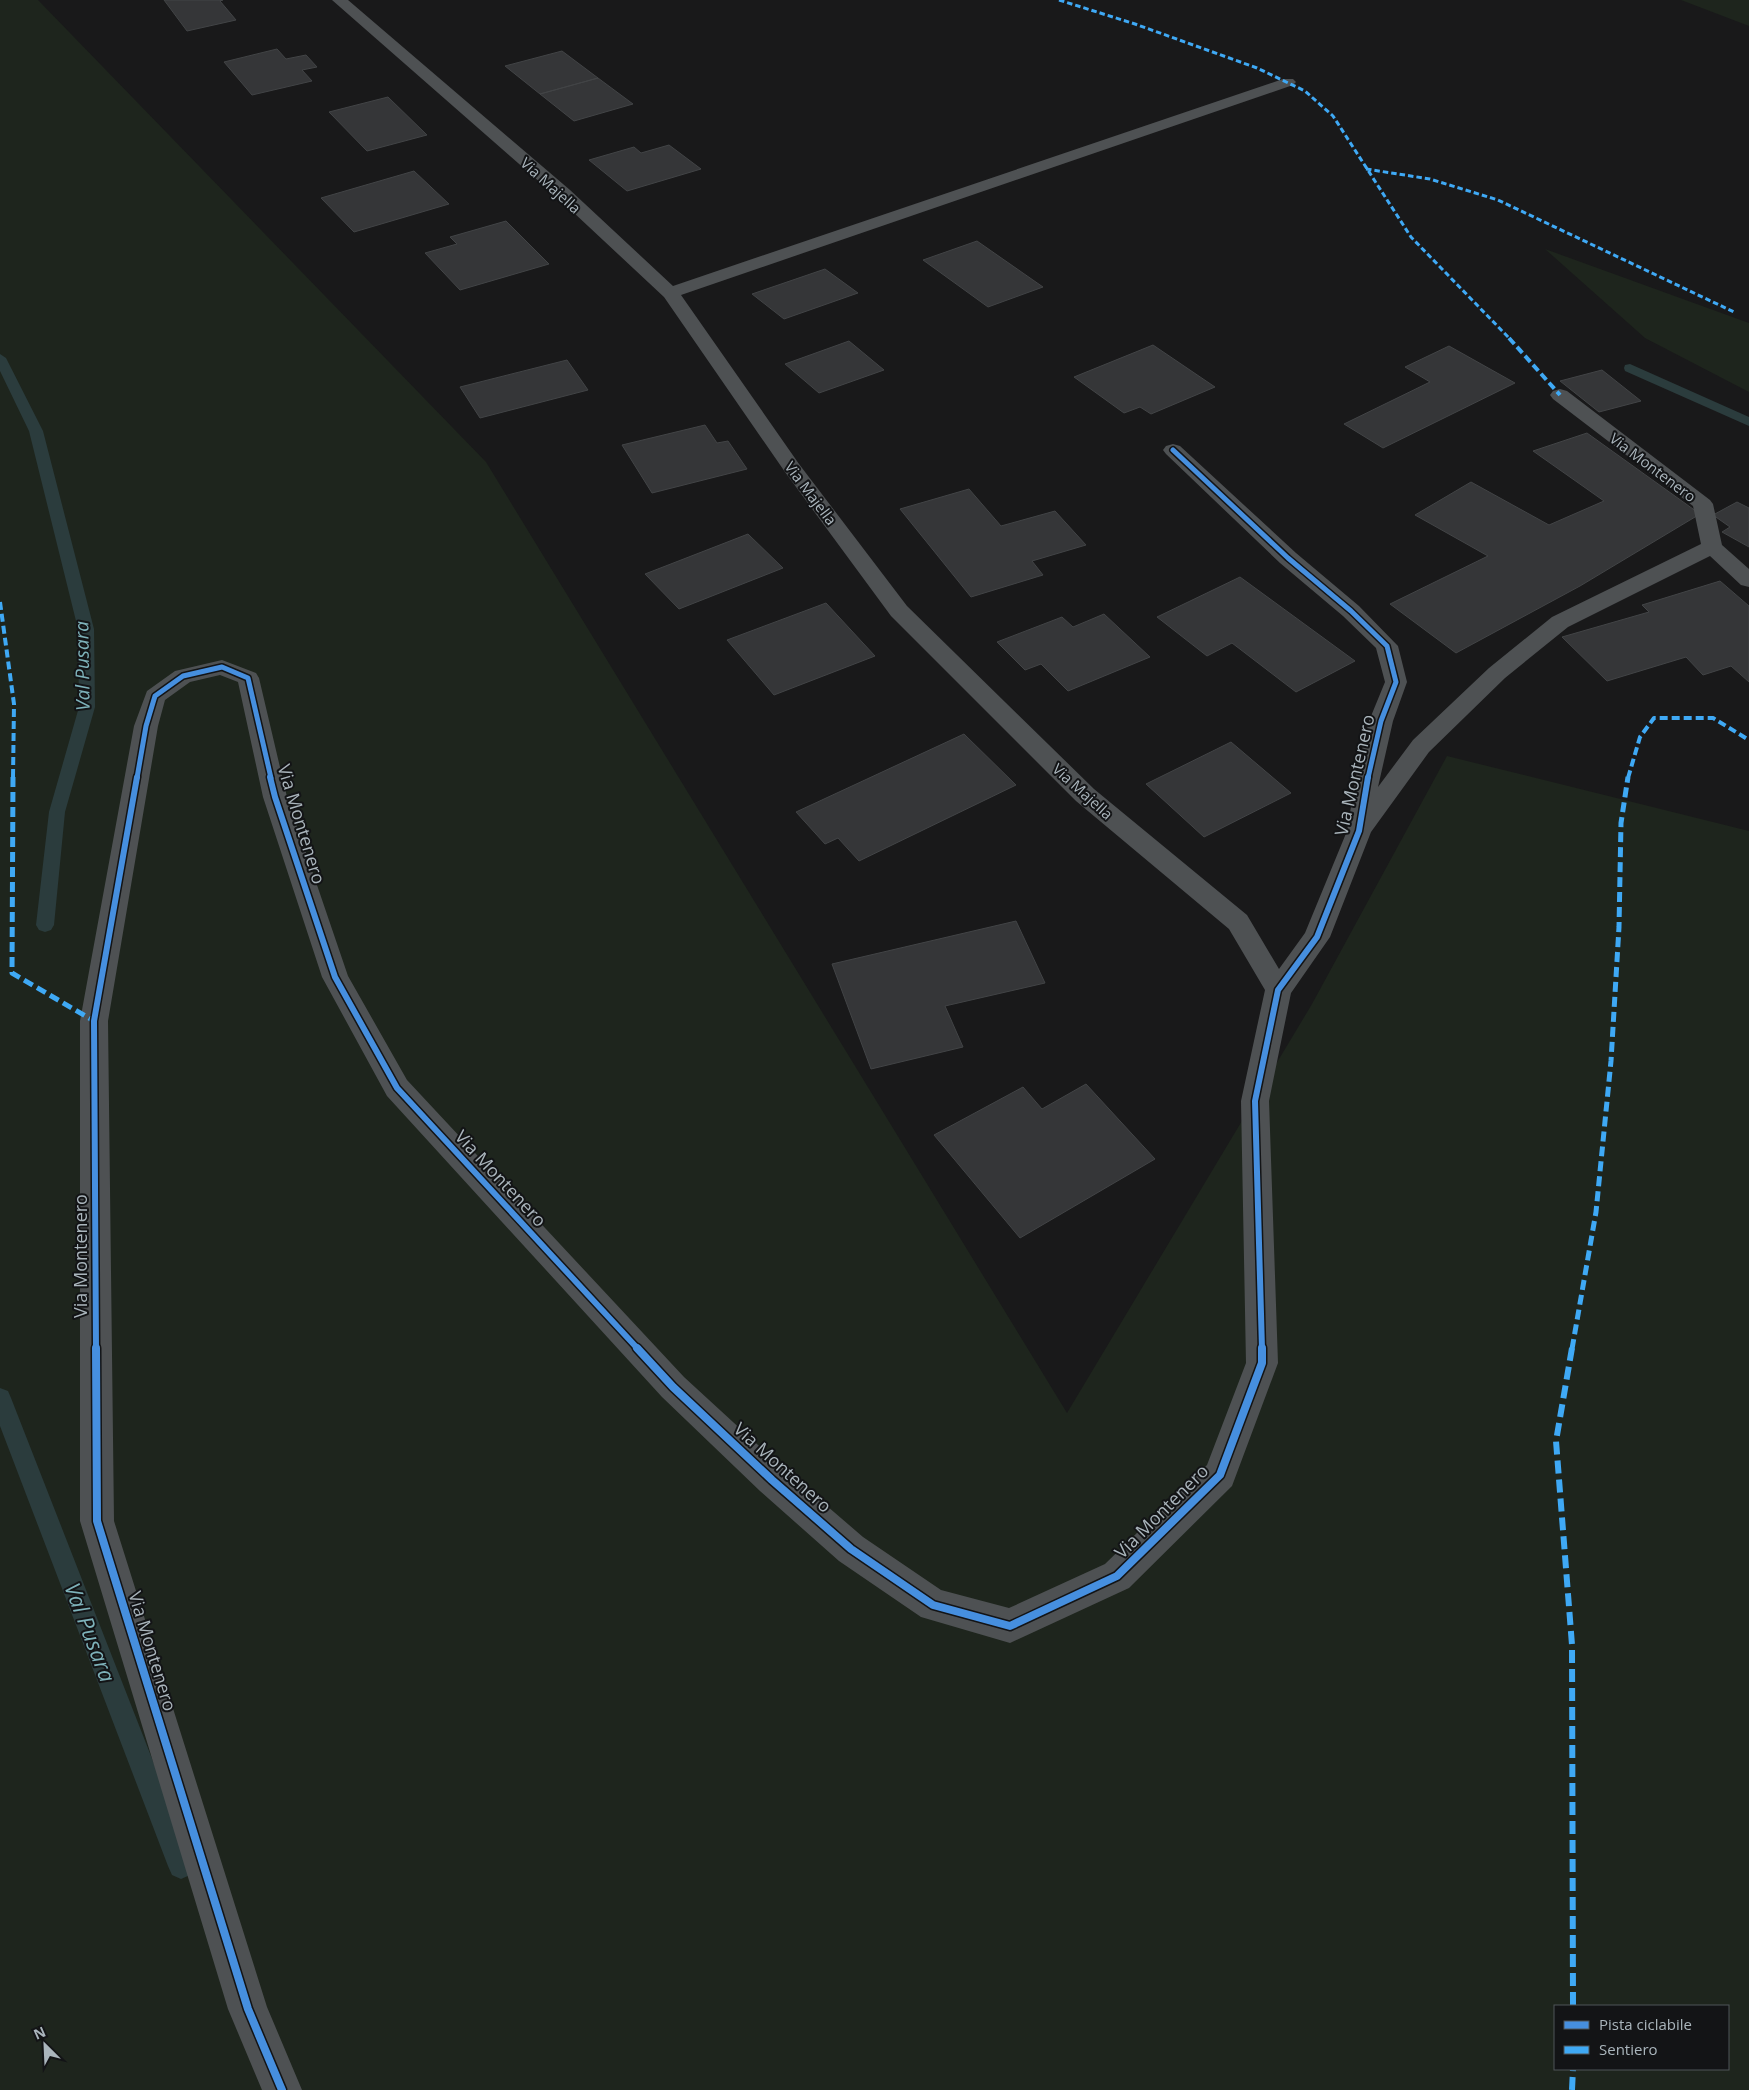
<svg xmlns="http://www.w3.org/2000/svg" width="1749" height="2090" viewBox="0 0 1749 2090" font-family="'Open Sans',sans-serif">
<rect width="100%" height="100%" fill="#19191a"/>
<path fill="#1e251d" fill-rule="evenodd" d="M 0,0 L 38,0 L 486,462 L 1067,1413 L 1312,1004 L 1447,756 L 1749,831 L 1749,2090 L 0,2090 ZM 1555,2006 L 1728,2006 L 1728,2069 L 1555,2069 Z
M 1681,0 L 1749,0 L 1749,26 Z
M 1545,249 L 1749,323 L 1749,392 L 1645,338 Z"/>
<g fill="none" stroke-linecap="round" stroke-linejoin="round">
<path fill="#2b3c3d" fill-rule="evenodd" d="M 0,354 L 6,358 L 43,431 L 94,629 L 95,707 L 65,812 L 54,925 L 51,930 L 45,932 L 39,930 L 36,925 L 49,812 L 79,707 L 78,629 L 29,431 L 0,371 Z
M 1630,364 L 1749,417 L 1749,426 L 1625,371 L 1624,368 L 1625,365 Z
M 0,1388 L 8,1391 L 11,1398 L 194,1866 L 190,1875 L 181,1879 L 172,1875 L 168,1866 L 0,1426 Z"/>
</g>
<path fill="#353638" stroke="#424446" d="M 164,0 L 223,0 L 220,1 L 236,20 L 187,31 Z
M 277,49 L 286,59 L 306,55 L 317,67 L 302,70 L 312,81 L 252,95 L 224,62 Z
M 562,51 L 598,78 L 540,94 L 505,66 Z
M 598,78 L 633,104 L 574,121 L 540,94 Z
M 388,97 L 427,135 L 367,151 L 329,112 Z
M 669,145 L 701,169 L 627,191 L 589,160 L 634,147 L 641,153 Z
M 414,171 L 449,204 L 354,232 L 321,198 Z
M 506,221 L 549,264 L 460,290 L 425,253 L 457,244 L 450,237 Z
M 977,241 L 1043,287 L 988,307 L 923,260 Z
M 825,269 L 858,293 L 784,319 L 752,294 Z
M 849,341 L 884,370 L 819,393 L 785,364 Z
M 1153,345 L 1215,387 L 1151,414 L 1140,407 L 1124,413 L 1074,377 Z
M 1449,346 L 1515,383 L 1383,448 L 1344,424 L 1430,382 L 1405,367 Z
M 567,360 L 588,390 L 480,418 L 460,387 Z
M 1602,370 L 1641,401 L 1599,412 L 1560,381 Z
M 705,425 L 717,443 L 728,441 L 747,469 L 652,493 L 622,445 Z
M 1587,433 L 1700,514 L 1580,586 L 1456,653 L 1390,604 L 1488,556 L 1415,515 L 1471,482 L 1549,525 L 1604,501 L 1533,451 Z
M 969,489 L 1001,526 L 1055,511 L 1086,545 L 1032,561 L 1043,575 L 971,597 L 900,509 Z
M 1737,502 L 1749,508 L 1749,547 L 1722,532 L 1730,527 L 1713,515 Z
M 748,534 L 783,568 L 679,609 L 645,574 Z
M 1240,577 L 1355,661 L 1296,692 L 1232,643 L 1207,656 L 1157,617 Z
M 1720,581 L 1749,606 L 1749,682 L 1731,666 L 1703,675 L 1686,657 L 1607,681 L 1562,637 L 1649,612 L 1642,605 Z
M 826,603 L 875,656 L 774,695 L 727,640 Z
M 1104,614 L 1150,657 L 1068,691 L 1041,664 L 1025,670 L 997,642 L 1062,617 L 1073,627 Z
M 964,734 L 1016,785 L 859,861 L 838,838 L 825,844 L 796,812 Z
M 1231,742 L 1291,793 L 1204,837 L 1146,784 Z
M 1016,921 L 1045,983 L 945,1006 L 963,1047 L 871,1069 L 832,964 Z
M 1086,1084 L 1155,1159 L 1020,1238 L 934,1135 L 1023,1087 L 1042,1109 Z"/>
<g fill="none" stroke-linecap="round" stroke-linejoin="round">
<path fill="#4e5153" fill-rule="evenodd" d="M 332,0 L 348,0 L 570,190 L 673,286 L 1283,79 L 1293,79 L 1296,82 L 1293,85 L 681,295 L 799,464 L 907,606 L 1094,789 L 1247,915 L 1279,969 L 1305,933 L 1347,831 L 1357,770 L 1369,721 L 1385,682 L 1376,648 L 1343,616 L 1280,563 L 1166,454 L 1163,450 L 1166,446 L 1173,444 L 1180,446 L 1296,553 L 1359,606 L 1398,646 L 1407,682 L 1393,721 L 1378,787 L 1413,740 L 1489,668 L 1552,617 L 1701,544 L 1693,506 L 1553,399 L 1550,395 L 1553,391 L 1560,389 L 1567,391 L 1710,500 L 1713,504 L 1722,545 L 1749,569 L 1749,587 L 1741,585 L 1710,556 L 1568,627 L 1505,678 L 1429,752 L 1371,832 L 1330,937 L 1291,993 L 1269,1101 L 1278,1363 L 1232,1486 L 1129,1588 L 1010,1643 L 921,1617 L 839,1561 L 760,1491 L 662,1397 L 387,1096 L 322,977 L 263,797 L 238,682 L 220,675 L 190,682 L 165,700 L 158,726 L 108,1021 L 114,1521 L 267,2007 L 302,2090 L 262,2090 L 228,2009 L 80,1521 L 80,1021 L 134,726 L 147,691 L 175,671 L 222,660 L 256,673 L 259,678 L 287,797 L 348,976 L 407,1080 L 684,1377 L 784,1469 L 863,1537 L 941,1590 L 1009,1608 L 1105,1564 L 1207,1465 L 1246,1363 L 1241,1101 L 1265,990 L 1229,929 L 1076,801 L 891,616 L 785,472 L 664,297 L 558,198 Z"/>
<path stroke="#3fa9f5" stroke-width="3" stroke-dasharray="5.5 3" stroke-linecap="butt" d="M 1059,0 L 1135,24 L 1257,68 L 1305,91 L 1333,116 L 1411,237 L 1510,339
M 1366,169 L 1430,179 L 1498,200 L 1734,312"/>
<path stroke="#3fa9f5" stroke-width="4" stroke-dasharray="8 4" stroke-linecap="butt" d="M 1509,338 L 1560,395
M 0,602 L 14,704 L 13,778
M 1628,778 L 1640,737 L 1654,718 L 1713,718 L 1749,740"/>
<path stroke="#3fa9f5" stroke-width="5" stroke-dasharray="10 5" stroke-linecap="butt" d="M 13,777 L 12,973 L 94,1021
M 1572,1349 L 1596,1212 L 1611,1061 L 1619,927 L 1621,823 L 1628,777"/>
<path stroke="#3fa9f5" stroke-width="6" stroke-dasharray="13 6" stroke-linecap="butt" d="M 1572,1348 L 1556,1441 L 1572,1645 L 1573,2006
M 1572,2090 L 1573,2069"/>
<defs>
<path id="cycleway-far2" d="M 1173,450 L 1288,558 L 1351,611 L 1387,646 L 1396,682 L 1381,721 L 1368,778
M 137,778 L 146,726 L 155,696 L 183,676 L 222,667 L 248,678 L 271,778"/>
<path id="cycleway-far1" d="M 270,777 L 275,797 L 335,977 L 397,1088 L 638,1349
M 96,1349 L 94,1021 L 137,777
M 1262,1349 L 1255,1101 L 1278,990 L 1317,937 L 1359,831 L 1368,777"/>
<path id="cycleway" d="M 96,1348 L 97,1521 L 248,2009 L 282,2090
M 637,1348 L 673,1387 L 772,1480 L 851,1549 L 933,1605 L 1010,1626 L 1117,1576 L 1220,1475 L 1262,1363 L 1262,1348"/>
</defs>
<use href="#cycleway-far2" stroke="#131416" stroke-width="8"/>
<use href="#cycleway-far1" stroke="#131416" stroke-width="9"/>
<use href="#cycleway" stroke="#131416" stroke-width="11"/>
<use href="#cycleway-far2" stroke="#468fdf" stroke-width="5"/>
<use href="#cycleway-far1" stroke="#468fdf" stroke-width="6"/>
<use href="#cycleway" stroke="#468fdf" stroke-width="8"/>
</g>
<g text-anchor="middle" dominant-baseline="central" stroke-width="4" stroke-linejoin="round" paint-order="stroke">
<g font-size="15" fill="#aab5bc" stroke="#131416">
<text transform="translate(551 185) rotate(42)">Via Majella</text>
<text transform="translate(1653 467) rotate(37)">Via Montenero</text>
<text transform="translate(811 493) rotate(53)">Via Majella</text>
<text transform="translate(1083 791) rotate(42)">Via Majella</text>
</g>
<g font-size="18" fill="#aab5bc" stroke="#131416">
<text transform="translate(1354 775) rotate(-77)">Via Montenero</text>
<text transform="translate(302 824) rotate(73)">Via Montenero</text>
<text transform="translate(501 1178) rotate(47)">Via Montenero</text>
<text transform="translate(80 1256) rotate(-90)">Via Montenero</text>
<text transform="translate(783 1467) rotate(42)">Via Montenero</text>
<text transform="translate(1161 1511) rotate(-45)">Via Montenero</text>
<text transform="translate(153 1651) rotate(73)">Via Montenero</text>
</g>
<g font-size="19" font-style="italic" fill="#7eb2ba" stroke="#131416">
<text transform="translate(82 666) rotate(-91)">Val Pusara</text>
</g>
<g font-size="22" font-style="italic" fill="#7eb2ba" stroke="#131416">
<text transform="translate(91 1632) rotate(69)">Val Pusara</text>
</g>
</g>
<rect x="1554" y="2005" width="175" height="65" fill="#131416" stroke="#4f5458"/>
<rect x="1564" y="2021" width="25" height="8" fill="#468fdf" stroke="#4f5458"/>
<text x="1599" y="2030" font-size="15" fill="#aab5bc">Pista ciclabile</text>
<rect x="1564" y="2046" width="25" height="8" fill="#3fa9f5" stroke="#4f5458"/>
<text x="1599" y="2055" font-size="15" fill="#aab5bc">Sentiero</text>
<g transform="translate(45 2045) rotate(336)" stroke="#131416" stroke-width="4" paint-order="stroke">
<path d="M0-4L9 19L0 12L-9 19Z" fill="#aab5bc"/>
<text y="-8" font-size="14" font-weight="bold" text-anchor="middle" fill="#aab5bc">N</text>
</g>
</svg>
